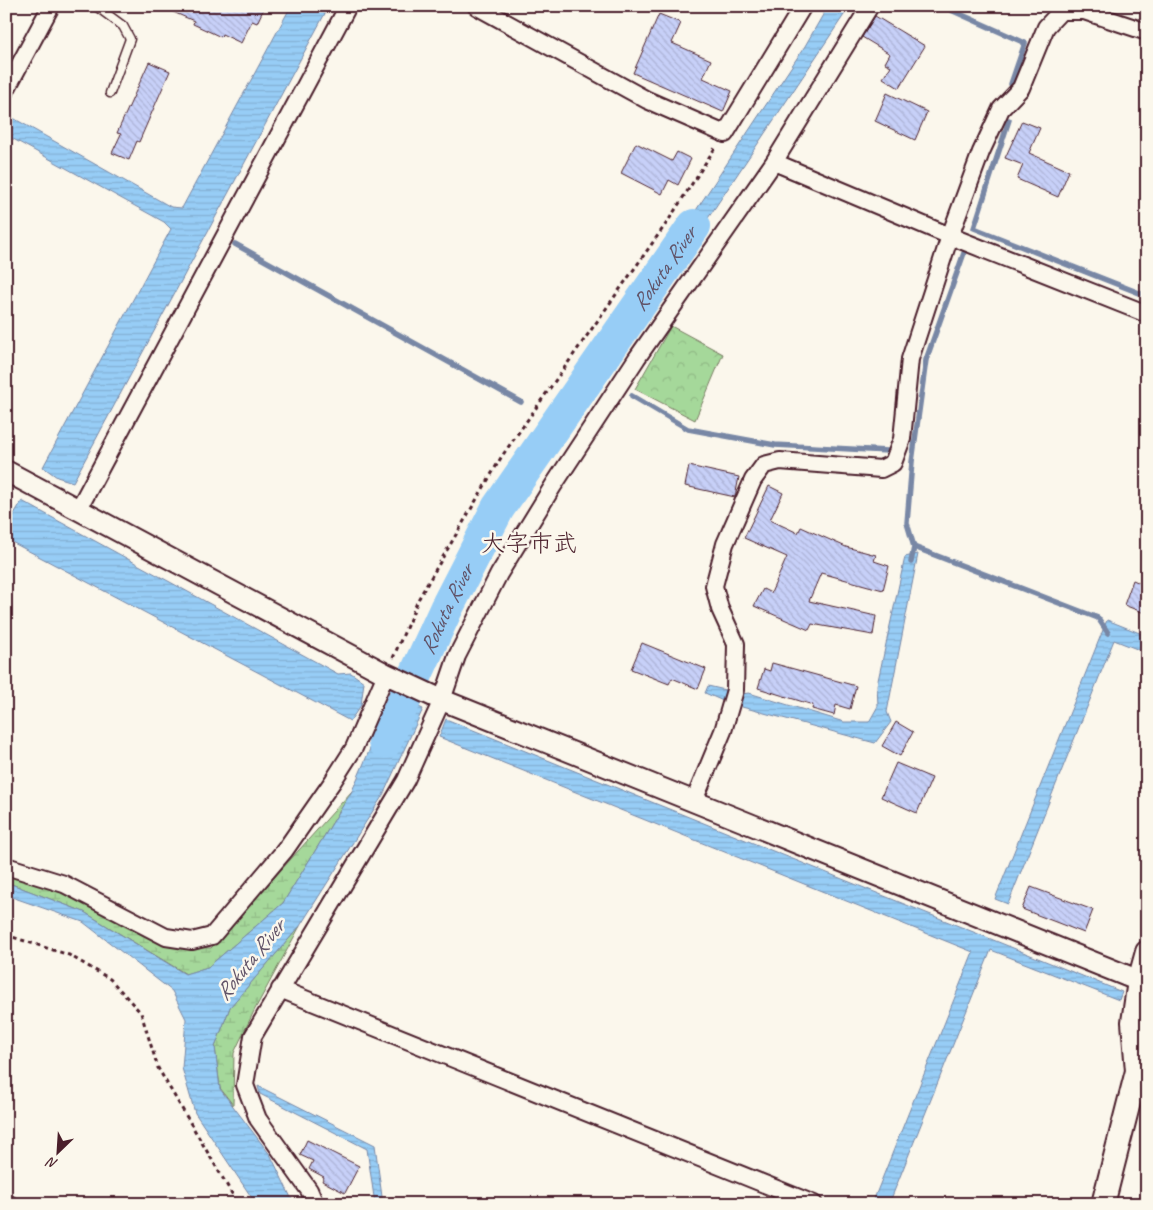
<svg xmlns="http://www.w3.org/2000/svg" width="1153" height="1210" viewBox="0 0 1153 1210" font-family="Caveat,'Klee One',sans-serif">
<defs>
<pattern id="forest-crowns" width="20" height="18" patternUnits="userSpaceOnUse" patternTransform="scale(1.25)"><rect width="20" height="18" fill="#a5d89a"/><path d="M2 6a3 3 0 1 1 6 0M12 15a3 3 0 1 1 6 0" fill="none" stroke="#90b985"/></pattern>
<pattern id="wetland-marsh" width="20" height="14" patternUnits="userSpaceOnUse" patternTransform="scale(1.25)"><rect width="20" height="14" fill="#a5d89a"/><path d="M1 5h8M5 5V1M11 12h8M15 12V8" fill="none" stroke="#90b985"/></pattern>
<pattern id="water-rules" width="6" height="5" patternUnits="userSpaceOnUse" patternTransform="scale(1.25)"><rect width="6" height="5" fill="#97cdf6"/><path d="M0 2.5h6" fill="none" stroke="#84b0d3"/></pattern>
<pattern id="building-back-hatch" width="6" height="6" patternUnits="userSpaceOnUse" patternTransform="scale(1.25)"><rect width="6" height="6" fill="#c7d0f8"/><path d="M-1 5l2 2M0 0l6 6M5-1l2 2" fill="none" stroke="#acb2d5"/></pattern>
</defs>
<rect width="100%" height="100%" fill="#fbf7ec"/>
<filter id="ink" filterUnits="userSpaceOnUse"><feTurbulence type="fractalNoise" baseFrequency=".02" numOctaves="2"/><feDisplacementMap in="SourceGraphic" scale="10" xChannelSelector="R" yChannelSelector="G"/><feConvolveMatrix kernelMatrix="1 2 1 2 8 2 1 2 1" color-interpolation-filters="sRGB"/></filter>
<g filter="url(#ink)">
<path fill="url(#forest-crowns)" stroke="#787c62" d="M 671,326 L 723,354 L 695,420 L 635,389 Z"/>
<path fill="url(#wetland-marsh)" stroke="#787c62" d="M 352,791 L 283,903 L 208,967 L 186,974 L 84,912 L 6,882 L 6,872 L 57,888 L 166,946 L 211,948 Z
M 300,926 L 254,1011 L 234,1053 L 233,1105 L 220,1088 L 215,1047 L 230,1007 Z"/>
<path fill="url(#water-rules)" stroke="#7887a5" d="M 291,6 L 329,6 L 73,482 L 57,477 L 43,467 L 171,229 L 164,222 L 6,135 L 6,114 L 171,207 L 182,208 Z
M 828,6 L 850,6 L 676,266 L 661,263 L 805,46 Z
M 22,501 L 338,674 L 351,673 L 364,682 L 361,705 L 350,721 L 6,539 L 6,527 Z
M 918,554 L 887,712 L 891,722 L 875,743 L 742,707 L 736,702 L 723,701 L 705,693 L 708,686 L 742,694 L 749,693 L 844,722 L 869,722 L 878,706 L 877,685 L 905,557 Z
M 1107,620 L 1147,636 L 1147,653 L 1114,640 L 1008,904 L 995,899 Z
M 393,695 L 423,709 L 383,795 L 300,926 L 230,1007 L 215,1047 L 220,1089 L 271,1156 L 294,1204 L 256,1204 L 195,1113 L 182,1068 L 186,1019 L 172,991 L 83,922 L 6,895 L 6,882 L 84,912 L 185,974 L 208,967 L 283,903 L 352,791 Z
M 446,719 L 1122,992 L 1119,1000 L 991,950 L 889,1204 L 872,1204 L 973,952 L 439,737 Z
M 258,1086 L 375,1145 L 383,1204 L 375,1204 L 367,1149 L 260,1094 Z"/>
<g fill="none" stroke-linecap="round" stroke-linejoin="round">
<path stroke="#7887a5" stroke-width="5.5" d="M 942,6 L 1025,43 L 1011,84
M 1009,120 L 974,228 L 1147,296
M 235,244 L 521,402
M 632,396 L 688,429 L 775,445 L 888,451
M 914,547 L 1098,618 L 1108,633
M 911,562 L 914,547 L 907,523 L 912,462 L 926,360 L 964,253"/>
<path stroke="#97cdf6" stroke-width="34" id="s1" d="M 385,742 L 446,609 L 498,508 L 694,226"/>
</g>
<path fill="url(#building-back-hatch)" stroke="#4a1f2b" d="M 159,6 L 265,6 L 257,23 L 252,21 L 241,43 L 222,34 L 221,37 L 193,24 L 194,21 Z
M 659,14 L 681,23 L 672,43 L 711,60 L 703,78 L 732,91 L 723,112 L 633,73 Z
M 875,16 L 925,46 L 899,88 L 883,78 L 891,66 L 885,63 L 890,54 L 862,37 Z
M 149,62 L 170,71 L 139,142 L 137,141 L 129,160 L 112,153 L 121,134 L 117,133 Z
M 887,93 L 927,112 L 915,140 L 875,121 Z
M 1022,121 L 1040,128 L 1029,153 L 1069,171 L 1058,197 L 1017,179 L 1023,165 L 1005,158 Z
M 636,143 L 672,161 L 677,152 L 691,159 L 678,185 L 669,180 L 662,194 L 621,173 Z
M 689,466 L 739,477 L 735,497 L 685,486 Z
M 769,486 L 783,493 L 770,520 L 798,533 L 801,527 L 846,547 L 876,555 L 874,561 L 889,566 L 883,590 L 821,573 L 809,601 L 876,616 L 873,635 L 812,624 L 809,630 L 754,606 L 763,589 L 771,593 L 787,557 L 744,538 Z
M 1133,580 L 1147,586 L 1147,614 L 1124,605 Z
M 642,643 L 706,669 L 698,689 L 672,678 L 669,684 L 631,669 Z
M 772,663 L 856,686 L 850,709 L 836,705 L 834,715 L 812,709 L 813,705 L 758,688 L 764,669 L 770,671 Z
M 896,722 L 913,732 L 900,756 L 882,746 Z
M 896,763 L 932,778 L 917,813 L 881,797 Z
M 1031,887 L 1093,910 L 1084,933 L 1022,909 Z
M 307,1140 L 359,1166 L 345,1193 L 322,1181 L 324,1177 L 309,1169 L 313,1161 L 300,1155 Z"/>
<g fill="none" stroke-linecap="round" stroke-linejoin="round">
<defs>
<path id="service" d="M 96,6 L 123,26 L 130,39 L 110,93"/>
<path id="minor" d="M 476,6 L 647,100 L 725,134 L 803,6
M 870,6 L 774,162 L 950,236 L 1147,314
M 6,90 L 51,6
M 78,510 L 348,6
M 694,801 L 723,731 L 735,690 L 736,644 L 720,609 L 714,586 L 725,544 L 753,480 L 764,465 L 780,461 L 881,469 L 893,463 L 902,439 L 910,359 L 950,236 L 981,152 L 1001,109 L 1021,88 L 1046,27 L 1061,11 L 1084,11 L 1147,32
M 6,866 L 64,884 L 166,937 L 192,941 L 212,936 L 285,850 L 333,781 L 354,748 L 386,674
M 280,989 L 814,1204
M 6,1203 L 9,1204
M 315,1204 L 309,1190 L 258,1119 L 245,1085 L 253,1036 L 406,780 L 442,700 L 457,656 L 499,574 L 553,486 L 637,358 L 774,162"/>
<path id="tertiary" d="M 6,471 L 386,674 L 442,700 L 1147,984"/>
<path id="secondary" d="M 1103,1204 L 1137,1071 L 1133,1022 L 1139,981 L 1147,952"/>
</defs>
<use href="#service" stroke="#4a1f2b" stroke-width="11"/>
<use href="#minor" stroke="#4a1f2b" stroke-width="20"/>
<use href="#tertiary" stroke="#4a1f2b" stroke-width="24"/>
<use href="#secondary" stroke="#4a1f2b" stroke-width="26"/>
<path stroke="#4a1f2b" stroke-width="3" stroke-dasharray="4 4" stroke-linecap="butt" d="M 393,658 L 419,598 L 502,456 L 668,221 L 715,148
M 6,935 L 69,955 L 110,979 L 141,1013 L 158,1068 L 238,1204"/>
<use href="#service" stroke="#fbf7ec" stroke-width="8"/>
<use href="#minor" stroke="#fbf7ec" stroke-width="16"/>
<use href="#tertiary" stroke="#fbf7ec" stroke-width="20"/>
<use href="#secondary" stroke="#fbf7ec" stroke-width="22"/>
</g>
</g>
<g text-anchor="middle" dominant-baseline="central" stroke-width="5" stroke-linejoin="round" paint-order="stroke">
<g font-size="22" font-style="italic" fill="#615368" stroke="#fbf7ec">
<text stroke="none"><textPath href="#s1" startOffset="551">Rokuta River</textPath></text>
<text stroke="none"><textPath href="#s1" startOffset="146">Rokuta River</textPath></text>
<text transform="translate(250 960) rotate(-51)">Rokuta River</text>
</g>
<g font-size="24" fill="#4a1f2b" stroke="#fbf7ec">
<text x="529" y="543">大字市武</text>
</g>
</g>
<rect width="1153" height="1210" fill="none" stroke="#fbf7ec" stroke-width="25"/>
<rect x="12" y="12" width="1128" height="1185" fill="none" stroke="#4a1f2b" stroke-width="2" filter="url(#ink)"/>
<g transform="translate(58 1152) rotate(205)" stroke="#fbf7ec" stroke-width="4" paint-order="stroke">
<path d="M0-4L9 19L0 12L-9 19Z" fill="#4a1f2b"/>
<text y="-8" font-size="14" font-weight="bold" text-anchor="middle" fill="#4a1f2b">N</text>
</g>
</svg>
